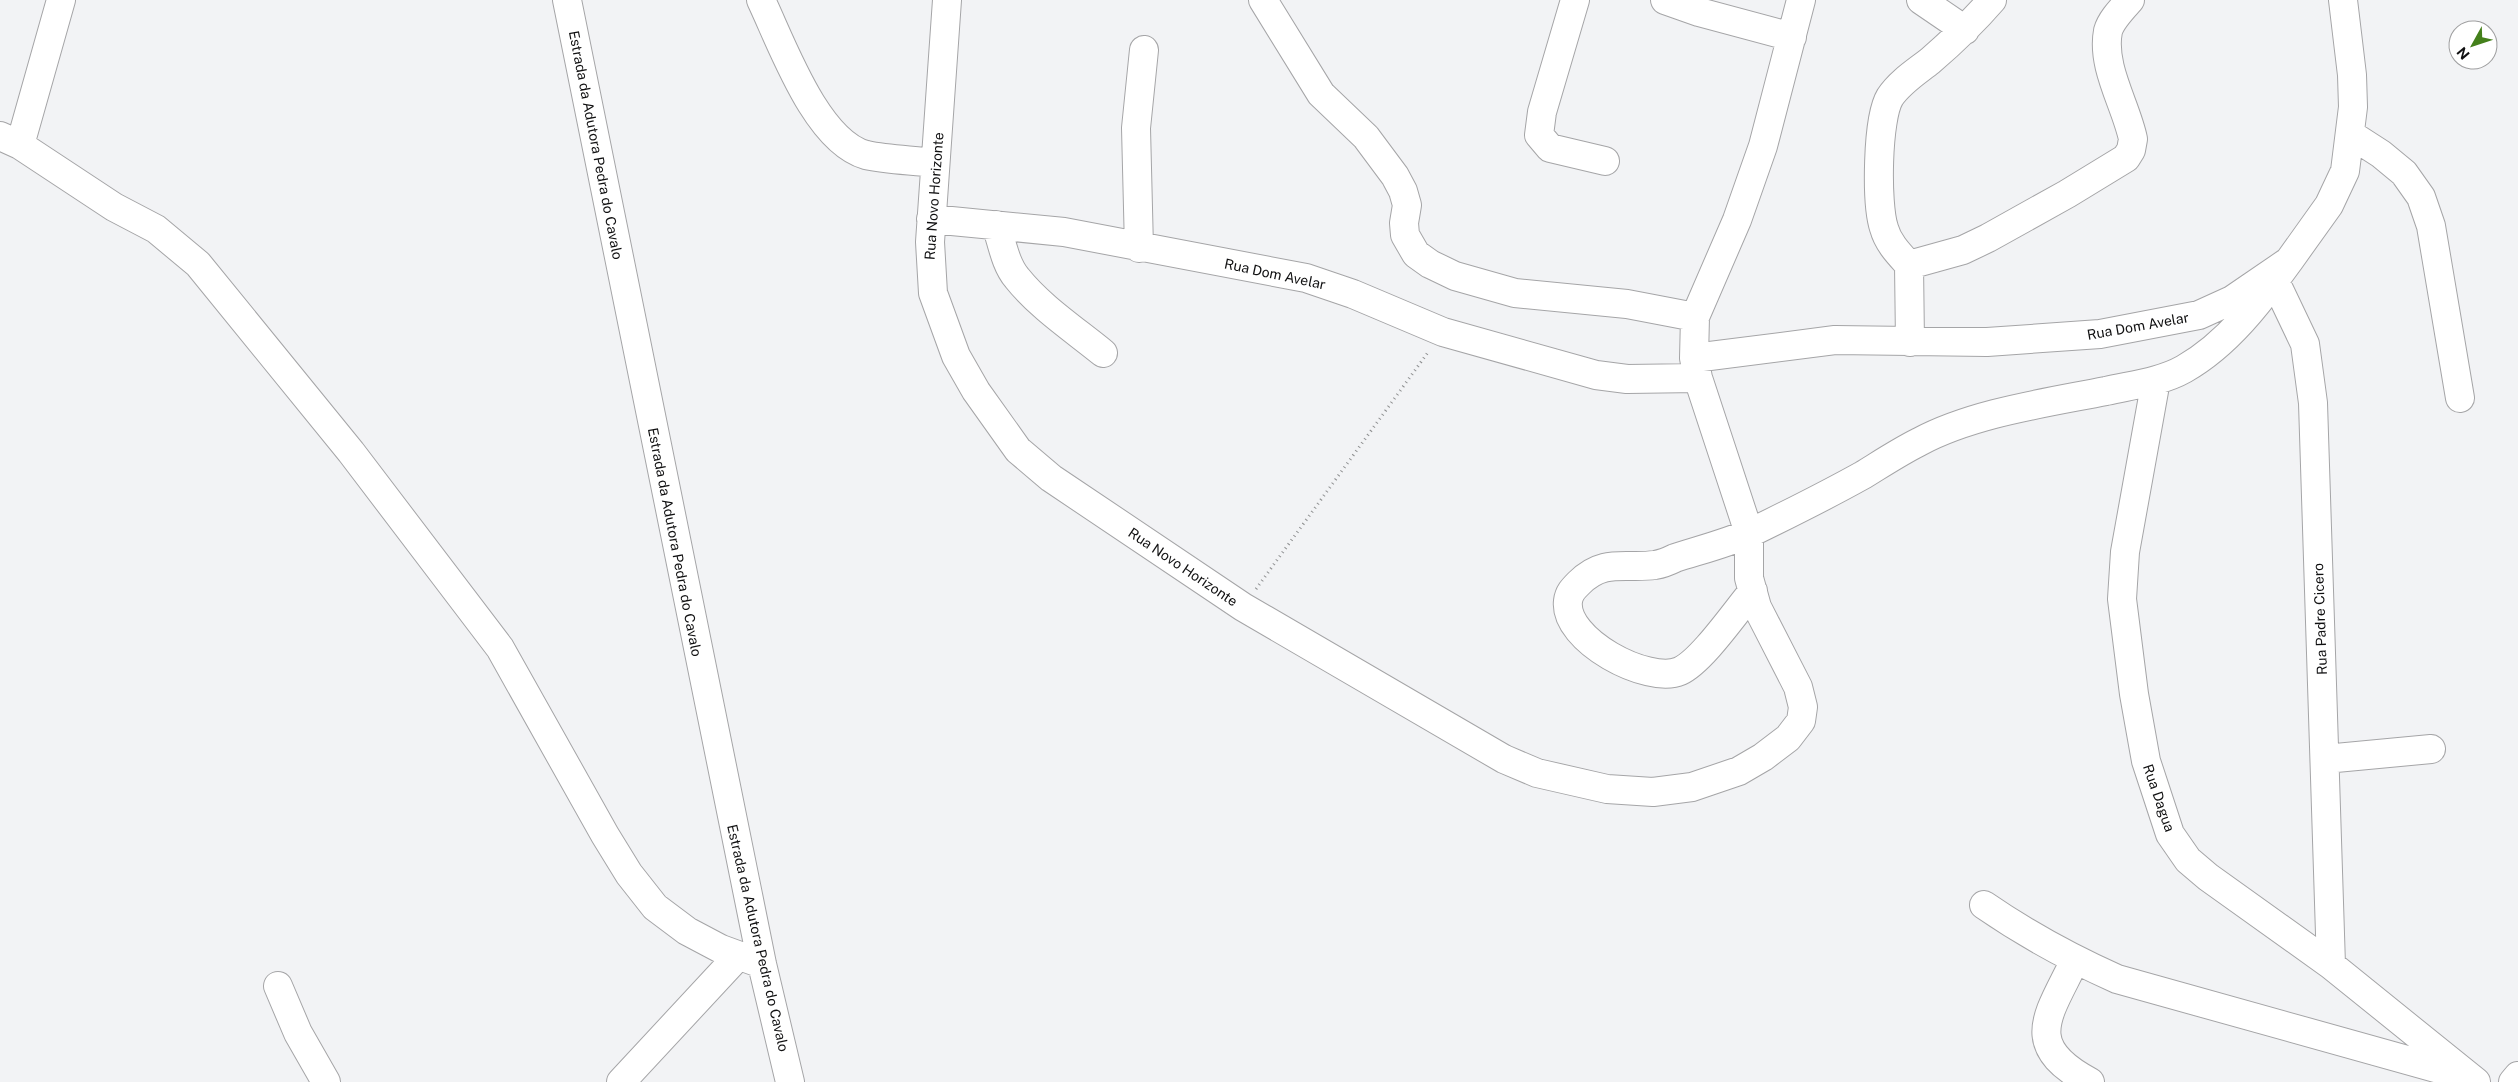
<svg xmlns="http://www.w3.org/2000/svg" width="2518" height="1082" viewBox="0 0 2518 1082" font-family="'Public Sans',sans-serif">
<rect width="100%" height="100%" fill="#f2f3f5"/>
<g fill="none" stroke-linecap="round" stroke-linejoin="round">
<defs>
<path id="minor" d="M 567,0 L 762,964 L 790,1082
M 761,0 C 782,44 816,141 866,155 C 888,160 913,160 935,163
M 947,0 L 930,242 L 933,293 L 956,356 L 976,391 L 1018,450 L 1051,478 L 1243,607 L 1504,759 L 1537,773 L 1607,789 L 1653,792 L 1692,787 L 1739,771 L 1763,757 L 1788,738 L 1801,721 L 1803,707 L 1798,687 L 1757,607 L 1749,578 L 1749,533 L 1698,378 L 1694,358 L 1695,317 L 1737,220 L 1763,146 L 1801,0
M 1263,0 L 1321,94 L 1366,137 L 1395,176 L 1403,191 L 1407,205 L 1404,223 L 1405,235 L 1416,254 L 1430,264 L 1455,276 L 1515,293 L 1627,304 L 1695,317
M 1575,0 L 1542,112 L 1539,135 L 1550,148 L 1605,161
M 1665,0 L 1699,12 L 1792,37
M 1921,0 L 1965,30
M 2350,134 L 2381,154 L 2404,173 L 2421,197 L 2431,226 L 2460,398
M 0,136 L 20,145 L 114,207 L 156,229 L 198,264 L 351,452 L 500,648 L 605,835 L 629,874 L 655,907 L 687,931 L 721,949 L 762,964
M 20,145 L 61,0
M 931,219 L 1064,232 L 1306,278 L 1353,294 L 1443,332 L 1596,375 L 1627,379 L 1698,378
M 996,225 C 1002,242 1005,264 1017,278 C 1040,307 1075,330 1103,353
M 1139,248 L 1136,128 L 1144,50
M 1909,265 L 1963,250 L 1988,238 L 2067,194 L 2126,158 L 2131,150 L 2133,139 C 2126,105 2101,67 2108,31 C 2111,20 2122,9 2130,0
M 2275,281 L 2305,344 L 2313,403 L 2331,965
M 1910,342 L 1909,265 C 1899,254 1888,243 1884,228 C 1876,204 1877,118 1890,97 C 1900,82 1916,72 1930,61 C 1952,42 1973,22 1992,0
M 1694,358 L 1835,340 L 1987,342 L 2100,334 L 2199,315 L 2232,300 L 2289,261 L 2329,205 L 2345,171 L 2353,107 L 2352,75 L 2343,0
M 2156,380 L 2125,552 L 2122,599 L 2134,694 L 2146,761 L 2170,834 L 2188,860 L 2208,877 L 2331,965 L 2476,1082
M 1753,591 C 1736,611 1702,661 1680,671 C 1648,685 1563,640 1568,601 C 1569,593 1573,589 1579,583 C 1604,558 1625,569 1655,565 C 1661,564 1669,561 1675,558 C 1700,550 1728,543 1752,532 C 1789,514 1827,495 1863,475 C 1881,464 1899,452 1919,442 C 1973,413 2046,403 2106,391 C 2132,385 2161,382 2184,369 C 2228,344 2260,301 2289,261
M 2325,759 L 2431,749
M 1984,905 C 2026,934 2070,958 2117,979 L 2457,1074
M 2075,960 C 2048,1016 2021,1045 2090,1082
M 278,986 L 298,1033 L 326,1082
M 621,1082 L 738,956"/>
<path id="major" d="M 2513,1082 L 2518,1076"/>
</defs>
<use href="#minor" stroke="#a5a5a7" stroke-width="30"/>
<use href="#major" stroke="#a5a5a7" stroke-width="30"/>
<path stroke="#8f9091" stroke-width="3" stroke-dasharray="1 4" stroke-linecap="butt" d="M 1256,589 L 1429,351"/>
<use href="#minor" stroke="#fff" stroke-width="28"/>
<use href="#major" stroke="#fff" stroke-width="28"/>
</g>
<g text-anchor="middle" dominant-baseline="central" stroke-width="5" stroke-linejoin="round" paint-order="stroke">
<g font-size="14" fill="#101011" stroke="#fff">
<text transform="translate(596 145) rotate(79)">Estrada da Adutora Pedra do Cavalo</text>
<text transform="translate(934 196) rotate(-86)">Rua Novo Horizonte</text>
<text transform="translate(1275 274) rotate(12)">Rua Dom Avelar</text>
<text transform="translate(2138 326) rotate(-10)">Rua Dom Avelar</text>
<text transform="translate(675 542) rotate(79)">Estrada da Adutora Pedra do Cavalo</text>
<text transform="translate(1183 567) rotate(34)">Rua Novo Horizonte</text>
<text transform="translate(2320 619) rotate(-92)">Rua Padre Cicero</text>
<text transform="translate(2159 798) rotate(71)">Rua Dagua</text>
<text transform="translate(758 938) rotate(77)">Estrada da Adutora Pedra do Cavalo</text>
</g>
</g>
<g transform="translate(2473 45) rotate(230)"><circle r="24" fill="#ffffff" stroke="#9f9fa0"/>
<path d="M0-4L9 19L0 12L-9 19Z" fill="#44801b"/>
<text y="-8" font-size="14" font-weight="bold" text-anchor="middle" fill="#101011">N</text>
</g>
</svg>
